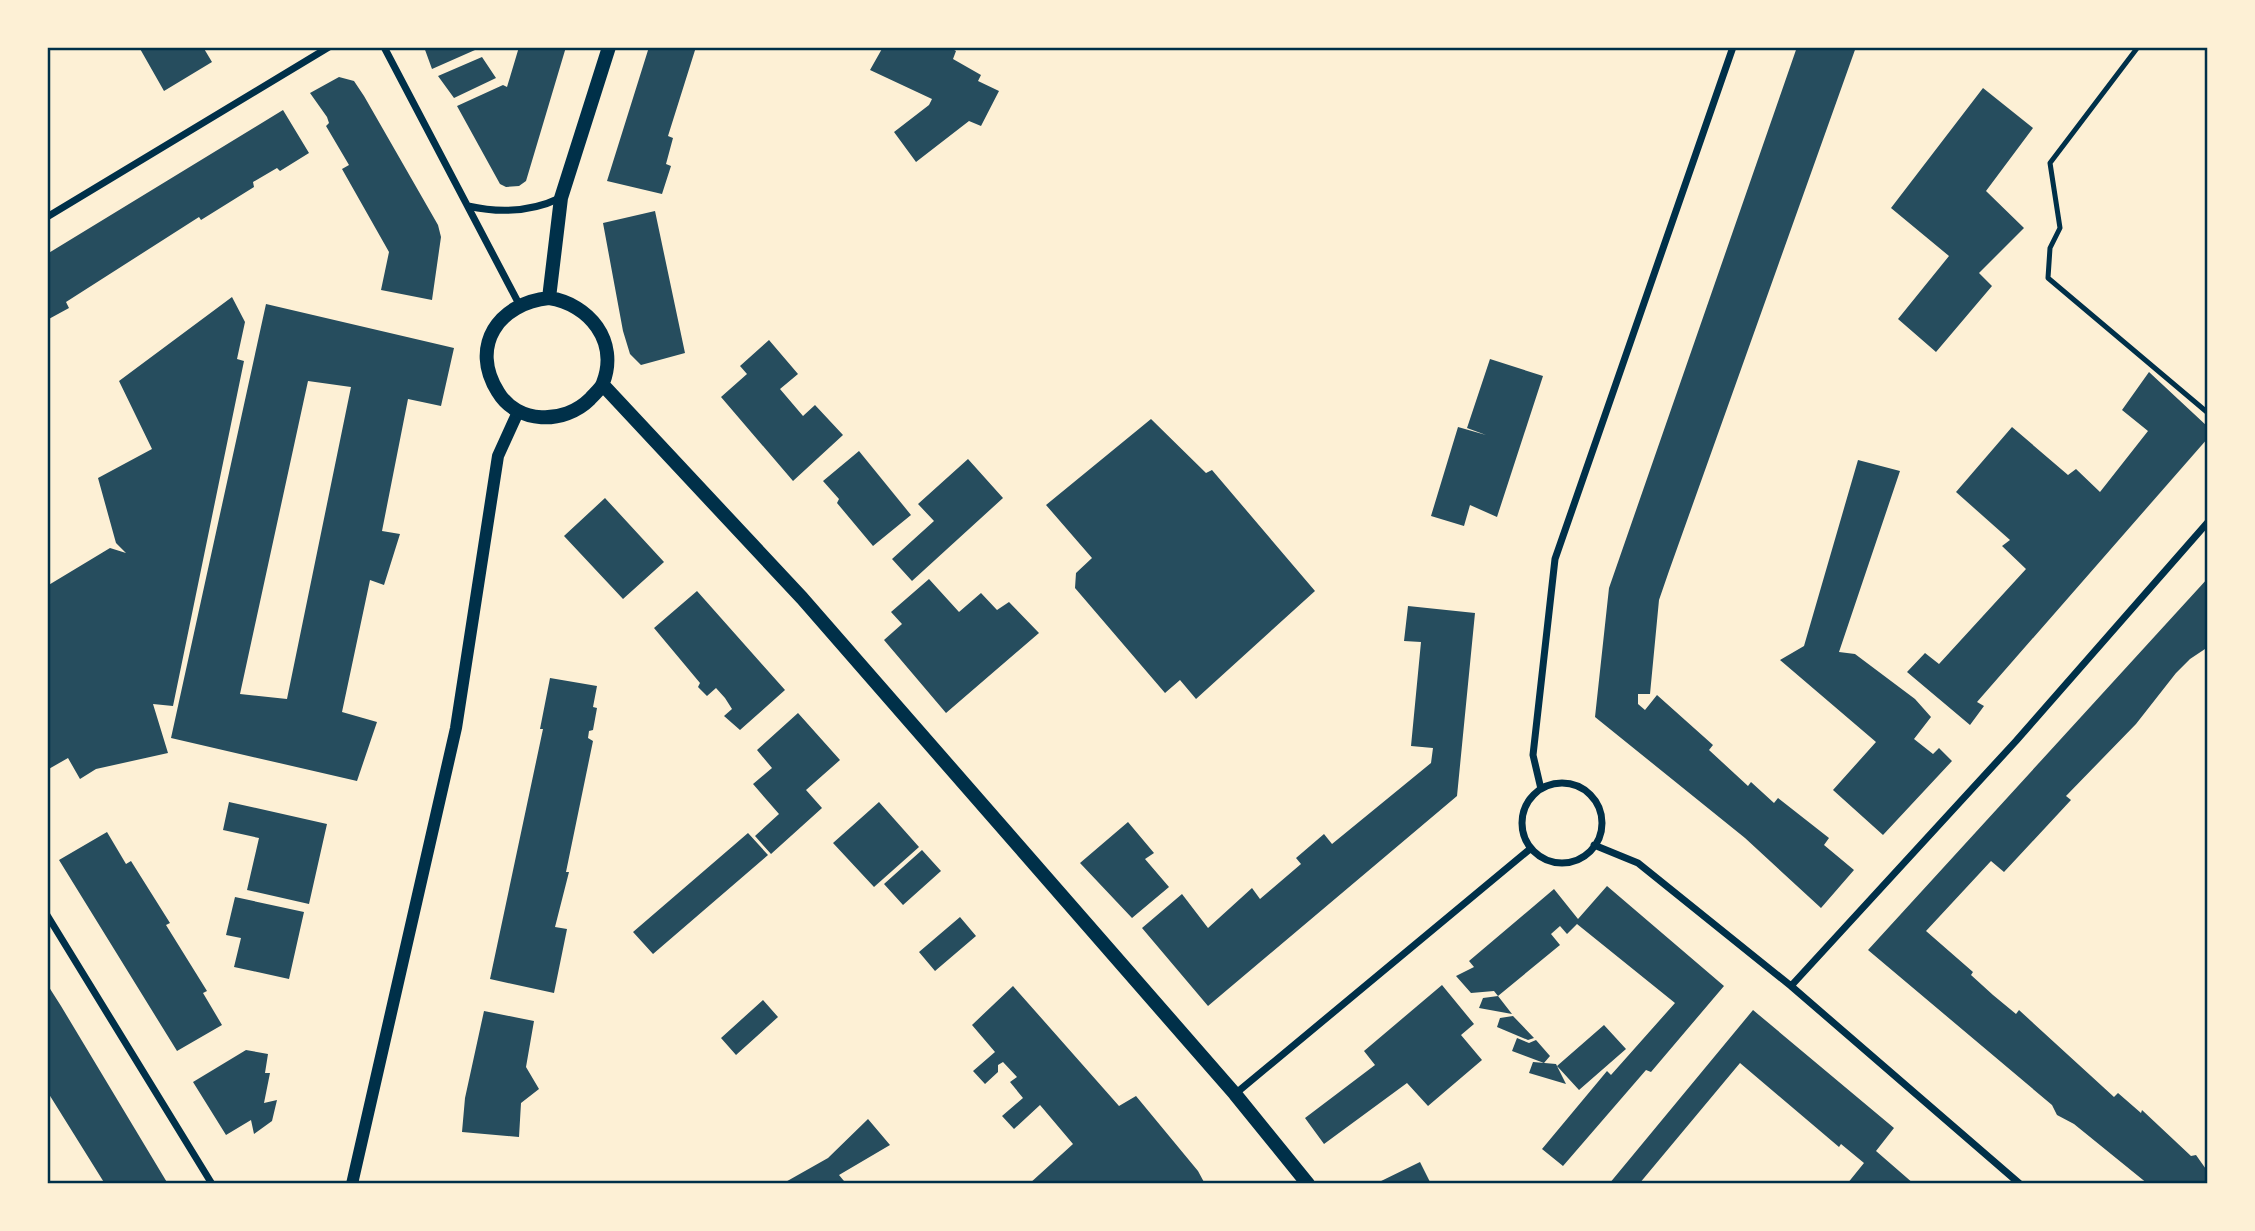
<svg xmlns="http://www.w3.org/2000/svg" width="2255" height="1231" viewBox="0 0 2255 1231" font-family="Barlow,sans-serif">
<rect width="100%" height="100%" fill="#fdf0d5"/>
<path fill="#264d5e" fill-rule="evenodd" d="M 139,47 L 203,47 L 212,62 L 164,91 Z
M 424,47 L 473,47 L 475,50 L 432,69 Z
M 519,47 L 566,47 L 526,181 L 519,186 L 506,187 L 500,184 L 457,106 L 503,85 L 507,87 Z
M 649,47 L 696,47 L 668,136 L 673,138 L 666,164 L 671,166 L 662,194 L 607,181 Z
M 883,47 L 949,47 L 956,51 L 953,59 L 981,75 L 978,81 L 999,91 L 981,126 L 969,121 L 916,162 L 894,132 L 929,105 L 932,99 L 870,70 Z
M 1797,47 L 1856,47 L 1669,571 L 1659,600 L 1650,694 L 1638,694 L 1638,704 L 1645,710 L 1657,695 L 1713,745 L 1709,750 L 1748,786 L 1751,782 L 1774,803 L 1778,798 L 1829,838 L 1824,845 L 1854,870 L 1821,908 L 1745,838 L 1595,717 L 1609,588 Z
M 482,57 L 496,78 L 454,98 L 438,76 Z
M 339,77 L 354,81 L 364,96 L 438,225 L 441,237 L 432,300 L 381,290 L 389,252 L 342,169 L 349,165 L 326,126 L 329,123 L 327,117 L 310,93 Z
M 1983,88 L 2033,128 L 1986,191 L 2024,228 L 1979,273 L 1992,286 L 1936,352 L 1898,319 L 1949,256 L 1891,208 Z
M 283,110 L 309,153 L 280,171 L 277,168 L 253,182 L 254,187 L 201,220 L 199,217 L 66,302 L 69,308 L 47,320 L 47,254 Z
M 655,211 L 685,353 L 641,365 L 630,354 L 623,331 L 603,223 Z
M 232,297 L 245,322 L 237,359 L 244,361 L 173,706 L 153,704 L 168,753 L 96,769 L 80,779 L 68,758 L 47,770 L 47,586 L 110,548 L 126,553 L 116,543 L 98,478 L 152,449 L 119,381 Z
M 266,304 L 454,348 L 441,406 L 408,399 L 382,531 L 400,534 L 384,585 L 370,580 L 342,712 L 377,722 L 357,781 L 171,738 ZM 308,381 L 351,387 L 287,699 L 240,694 Z
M 769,340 L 798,374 L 780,389 L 803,416 L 815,405 L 843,435 L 793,481 L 721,397 L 747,374 L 740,366 Z
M 1490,359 L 1543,376 L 1497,517 L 1470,505 L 1464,526 L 1431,516 L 1458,427 L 1486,435 L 1467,428 Z
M 2149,372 L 2208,427 L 2208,438 L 1977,702 L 1984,706 L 1970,725 L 1907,672 L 1925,653 L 1939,664 L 2026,569 L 2002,546 L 2010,540 L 1956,492 L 2012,427 L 2068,475 L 2076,469 L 2100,492 L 2148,431 L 2122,410 Z
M 1151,419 L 1206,473 L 1212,470 L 1315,591 L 1196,699 L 1180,680 L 1165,693 L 1075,588 L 1076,573 L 1092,558 L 1046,505 Z
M 859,451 L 911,515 L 873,546 L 837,503 L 839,499 L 823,481 Z
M 968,459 L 1003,498 L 912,581 L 892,559 L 934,521 L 918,504 Z
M 1858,460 L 1900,471 L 1839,652 L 1855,654 L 1915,699 L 1931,717 L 1914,739 L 1933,754 L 1939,748 L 1952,761 L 1883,835 L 1833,790 L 1876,742 L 1780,660 L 1804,646 Z
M 605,498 L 664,562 L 623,599 L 564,536 Z
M 2208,578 L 2208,647 L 2190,659 L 2176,673 L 2136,724 L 2066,796 L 2071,800 L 2004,872 L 1991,861 L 1926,931 L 1973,972 L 1971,975 L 1993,995 L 2016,1014 L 2019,1010 L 2114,1097 L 2118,1093 L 2141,1113 L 2142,1110 L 2191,1156 L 2196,1155 L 2208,1172 L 2208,1184 L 2148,1184 L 2074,1124 L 2057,1115 L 2052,1105 L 1868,950 Z
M 929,579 L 959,612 L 981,593 L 997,610 L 1009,602 L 1039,633 L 946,713 L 884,640 L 902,624 L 891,612 Z
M 697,591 L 785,690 L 740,730 L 724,716 L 732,709 L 725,698 L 716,688 L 707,696 L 698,687 L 700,683 L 654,628 Z
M 1408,606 L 1475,613 L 1457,796 L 1208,1006 L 1142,928 L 1182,894 L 1208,928 L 1252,888 L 1260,899 L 1301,864 L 1296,858 L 1324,834 L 1332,844 L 1431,763 L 1433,748 L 1411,746 L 1421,642 L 1404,641 Z
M 550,678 L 597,686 L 593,707 L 597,708 L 593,730 L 589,731 L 588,738 L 593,741 L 566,872 L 569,872 L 555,927 L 567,929 L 554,993 L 490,979 L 543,729 L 540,729 Z
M 798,713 L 840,760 L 806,790 L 822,808 L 771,854 L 755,836 L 779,814 L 753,784 L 772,768 L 757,750 Z
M 229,802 L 327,824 L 309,904 L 247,890 L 259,838 L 223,830 Z
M 879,802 L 919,847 L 874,887 L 833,843 Z
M 1128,822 L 1154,853 L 1145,859 L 1169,887 L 1132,918 L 1080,863 Z
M 107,832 L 126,864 L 131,861 L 170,923 L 166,925 L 207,991 L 203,993 L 222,1025 L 177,1051 L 59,860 Z
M 748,833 L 768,855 L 653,954 L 633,932 Z
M 922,850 L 941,871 L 903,905 L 884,884 Z
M 1607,886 L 1724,986 L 1651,1072 L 1646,1070 L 1563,1166 L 1542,1149 L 1607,1071 L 1611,1075 L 1675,1003 L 1577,924 L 1567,934 L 1560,926 L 1551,934 L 1560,945 L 1498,996 L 1494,991 L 1471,993 L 1456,976 L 1474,967 L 1469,961 L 1554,889 L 1578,919 Z
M 235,897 L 304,912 L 289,979 L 234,967 L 241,938 L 226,935 Z
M 960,917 L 976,936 L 935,971 L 919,952 Z
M 47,984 L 61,1006 L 168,1184 L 105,1184 L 47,1091 Z
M 1442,985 L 1474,1024 L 1461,1035 L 1482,1060 L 1428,1106 L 1407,1083 L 1324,1144 L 1305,1118 L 1375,1065 L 1364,1051 Z
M 1013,986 L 1119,1106 L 1136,1096 L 1198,1171 L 1205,1184 L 1029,1184 L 1073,1144 L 1040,1105 L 1014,1129 L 1002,1116 L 1023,1098 L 1010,1082 L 1017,1077 L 1003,1062 L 998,1065 L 998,1072 L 985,1084 L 973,1071 L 995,1052 L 972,1025 Z
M 1498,996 L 1512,1014 L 1479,1008 L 1483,998 Z
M 763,1000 L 778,1017 L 736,1055 L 721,1038 Z
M 1753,1010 L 1894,1128 L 1876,1151 L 1914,1184 L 1847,1184 L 1864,1163 L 1841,1144 L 1839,1147 L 1740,1063 L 1639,1184 L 1609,1184 Z
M 484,1011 L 534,1021 L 526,1067 L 539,1089 L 521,1103 L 519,1137 L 462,1132 L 465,1098 Z
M 1513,1016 L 1534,1038 L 1528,1040 L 1497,1027 L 1500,1018 Z
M 1604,1025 L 1626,1049 L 1579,1090 L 1557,1066 Z
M 1517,1038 L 1529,1043 L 1536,1040 L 1550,1056 L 1544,1063 L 1512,1051 Z
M 246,1050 L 268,1054 L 265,1073 L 270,1073 L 264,1103 L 277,1100 L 272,1121 L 254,1134 L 251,1120 L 226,1135 L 193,1082 Z
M 1533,1062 L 1556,1064 L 1566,1084 L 1529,1073 Z
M 868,1119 L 890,1145 L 839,1175 L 844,1181 L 782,1184 L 828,1158 Z
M 1420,1162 L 1431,1184 L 1375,1184 Z"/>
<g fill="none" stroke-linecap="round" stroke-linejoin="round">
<path stroke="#003049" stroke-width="5" d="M 2138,47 L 2050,163 L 2060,228 L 2050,248 L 2048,278 L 2208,413"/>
<path stroke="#003049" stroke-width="7" d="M 384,47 L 519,304
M 468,206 C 499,213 531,212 560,198
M 47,217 L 329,47
M1522 823a40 40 0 1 1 80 0a40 40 0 1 1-80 0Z
M 1541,789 L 1533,755 L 1555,559 L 1733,47
M 1594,845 L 1638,863 L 1791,986 L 2020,1184
M 47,915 L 212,1184
M 1791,986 L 2016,741 L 2208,522
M 1235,1094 L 1530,849"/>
<path stroke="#003049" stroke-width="12" d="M 352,1184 L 456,728 L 498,456 L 518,412"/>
<path stroke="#003049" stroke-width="14" d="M 549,298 C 589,304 619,341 603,383 C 601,389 594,394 590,399 C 564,425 517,424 498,392 C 469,346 499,303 549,298 Z
M 549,298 L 561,198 L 609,47
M 603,385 L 802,598 L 1235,1094 L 1308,1184"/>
</g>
<rect width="2255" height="1231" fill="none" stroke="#fdf0d5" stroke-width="98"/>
<rect x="49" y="49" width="2157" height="1133" fill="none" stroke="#003049" stroke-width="2.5"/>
</svg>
